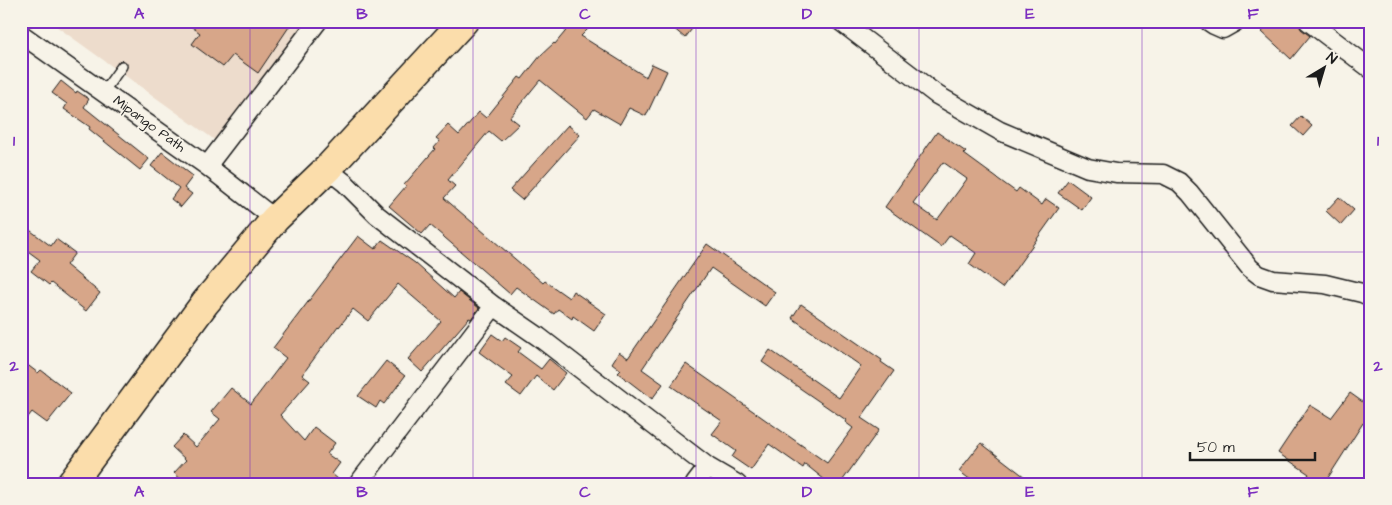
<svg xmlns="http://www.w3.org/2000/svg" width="1392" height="505" viewBox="0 0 1392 505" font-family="'Architects Daughter',sans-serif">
<rect width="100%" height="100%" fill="#f7f3e8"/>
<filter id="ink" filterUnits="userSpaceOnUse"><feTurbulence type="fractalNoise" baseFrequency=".02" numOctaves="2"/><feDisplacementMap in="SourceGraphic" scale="10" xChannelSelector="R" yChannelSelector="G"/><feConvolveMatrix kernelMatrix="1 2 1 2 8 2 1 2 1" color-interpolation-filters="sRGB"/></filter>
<g filter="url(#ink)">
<path fill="#eddccc" d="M 49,21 L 306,21 L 219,143 Z"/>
<path fill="#d7a689" stroke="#1c1c1c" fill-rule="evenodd" d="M 184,21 L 293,21 L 258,73 L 233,55 L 223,67 L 192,44 L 200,33 Z
M 574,21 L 579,21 L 588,29 L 581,36 L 646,77 L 652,64 L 667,71 L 646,116 L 629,108 L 620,124 L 594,109 L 587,118 L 540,80 L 510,117 L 519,124 L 501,141 L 489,131 L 448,180 L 455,186 L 444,198 L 543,283 L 545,281 L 569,298 L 573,291 L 606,314 L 594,331 L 573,316 L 572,319 L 558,309 L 554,314 L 516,287 L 510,294 L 430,225 L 422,234 L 389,206 L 406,186 L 404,185 L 435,149 L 434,148 L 440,141 L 436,138 L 448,125 L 459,135 L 479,112 L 486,118 L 519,77 L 522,79 L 541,55 L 554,43 L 555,44 Z
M 665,21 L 698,21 L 685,38 Z
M 1271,21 L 1298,21 L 1301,29 L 1310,36 L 1291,59 L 1262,32 Z
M 61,81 L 76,93 L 77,91 L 89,99 L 84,107 L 149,159 L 140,170 L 89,129 L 90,127 L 64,109 L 67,104 L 52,93 Z
M 1301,116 L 1312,126 L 1303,136 L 1292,126 Z
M 568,125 L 580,135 L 522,200 L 510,190 Z
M 937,132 L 966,152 L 964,154 L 1016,192 L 1019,188 L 1042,205 L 1046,199 L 1059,208 L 1002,288 L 969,264 L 976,253 L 950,235 L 941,247 L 885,207 ZM 943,162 L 967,179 L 937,220 L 913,203 Z
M 162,152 L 193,176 L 184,188 L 192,194 L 181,207 L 171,199 L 179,188 L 151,166 Z
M 1068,180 L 1091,197 L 1082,210 L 1058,193 Z
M 1339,197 L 1354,210 L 1341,225 L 1326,211 Z
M 27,228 L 51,246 L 56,239 L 75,253 L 66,265 L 100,293 L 86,311 L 51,283 L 49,285 L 31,271 L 40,260 L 21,246 L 21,235 Z
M 358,236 L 375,249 L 382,240 L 415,263 L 454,298 L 459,292 L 479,308 L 471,319 L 469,318 L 422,372 L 408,359 L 441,321 L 398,284 L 368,321 L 353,309 L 339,327 L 338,326 L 302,375 L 310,381 L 280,415 L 304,441 L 314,427 L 335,443 L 327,454 L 340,463 L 332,474 L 344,484 L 186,484 L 174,473 L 186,460 L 172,447 L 183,435 L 196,447 L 220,419 L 211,412 L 231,388 L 251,404 L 286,358 L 273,348 Z
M 707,244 L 775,292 L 765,306 L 711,268 L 642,369 L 663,384 L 652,399 L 618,373 L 621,370 L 612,363 L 619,352 L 628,358 Z
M 801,304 L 882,360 L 881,362 L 894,371 L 861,418 L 879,430 L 840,484 L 830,484 L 805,464 L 803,468 L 769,444 L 751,470 L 732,457 L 736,451 L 712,434 L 722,421 L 671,386 L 686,364 L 827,463 L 853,428 L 845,422 L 846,420 L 762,362 L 770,350 L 839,398 L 861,366 L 792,318 Z
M 492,334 L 502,341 L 505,337 L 521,348 L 518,352 L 541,369 L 549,359 L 566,373 L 553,390 L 536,376 L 521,396 L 506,385 L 513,377 L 479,352 Z
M 21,360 L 38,373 L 41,370 L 71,393 L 47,423 L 32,412 L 21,426 Z
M 386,361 L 405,376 L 384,404 L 380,401 L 376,408 L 358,396 Z
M 1350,393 L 1371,408 L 1371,429 L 1363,423 L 1324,484 L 1302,484 L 1309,474 L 1278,453 L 1310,405 L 1331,418 Z
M 981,443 L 1034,484 L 976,484 L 959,471 Z"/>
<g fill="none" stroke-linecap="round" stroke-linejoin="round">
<defs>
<path id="service" d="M 104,91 L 122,66"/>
<path id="minor" d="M 840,21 L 937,95 L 1000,131 L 1088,168 L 1116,173 L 1163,174 L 1179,182 L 1190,193 L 1250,268 L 1259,275 L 1273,280 L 1325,284 L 1362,293 L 1371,297
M 1208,21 L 1214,25 L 1223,29 L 1237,21
M 1308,21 L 1371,69
M 21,34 L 207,166 L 275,219
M 207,166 L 318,21
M 327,169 L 345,183 L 377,215 L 494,306 L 539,337 L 708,467 L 737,484
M 358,484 L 494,306
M 695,484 L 708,467"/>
<path id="trunk" d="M 71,484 L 205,303 L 275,219 L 327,169 L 464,21"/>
</defs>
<use href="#service" stroke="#1c1c1c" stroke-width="12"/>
<use href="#minor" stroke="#1c1c1c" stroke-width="21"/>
<use href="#trunk" stroke="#1c1c1c" stroke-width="31"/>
<use href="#service" stroke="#f7f3e8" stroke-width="9"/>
<use href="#minor" stroke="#f7f3e8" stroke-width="18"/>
<use href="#trunk" stroke="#fbddab" stroke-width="28"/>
</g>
</g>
<path fill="none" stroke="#7b2cbf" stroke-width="1" stroke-opacity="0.55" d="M 250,21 L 250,484M 473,21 L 473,484M 696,21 L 696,484M 919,21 L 919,484M 1142,21 L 1142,484M 21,252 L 1371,252"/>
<g text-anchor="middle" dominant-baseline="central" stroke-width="4" stroke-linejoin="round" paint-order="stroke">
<g font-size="14" fill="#1c1c1c" stroke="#f7f3e8">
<text transform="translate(149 124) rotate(36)">Mipango Path</text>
</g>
</g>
<rect width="1392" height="505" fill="none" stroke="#f7f3e8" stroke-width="55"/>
<g transform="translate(1324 68) rotate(38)" stroke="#f7f3e8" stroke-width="4" paint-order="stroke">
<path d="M0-4L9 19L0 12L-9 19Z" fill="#1c1c1c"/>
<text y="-8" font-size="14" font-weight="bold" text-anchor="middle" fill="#1c1c1c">N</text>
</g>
<path d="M1190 452v8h125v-8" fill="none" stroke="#1c1c1c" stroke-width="2.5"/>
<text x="1197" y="452" font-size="15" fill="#1c1c1c" stroke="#f7f3e8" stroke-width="4" paint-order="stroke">50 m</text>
<rect x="28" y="28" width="1336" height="450" fill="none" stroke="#7b2cbf" stroke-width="2"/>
<g font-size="16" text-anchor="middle" font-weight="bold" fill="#7b2cbf">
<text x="139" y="19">A</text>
<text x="362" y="19">B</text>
<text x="585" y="19">C</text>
<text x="807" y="19">D</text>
<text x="1030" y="19">E</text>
<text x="1253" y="19">F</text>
<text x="14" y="146">1</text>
<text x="1378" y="146">1</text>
<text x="14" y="371">2</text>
<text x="1378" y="371">2</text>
<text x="139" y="497">A</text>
<text x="362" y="497">B</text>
<text x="585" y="497">C</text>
<text x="807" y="497">D</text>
<text x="1030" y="497">E</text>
<text x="1253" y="497">F</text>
</g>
</svg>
